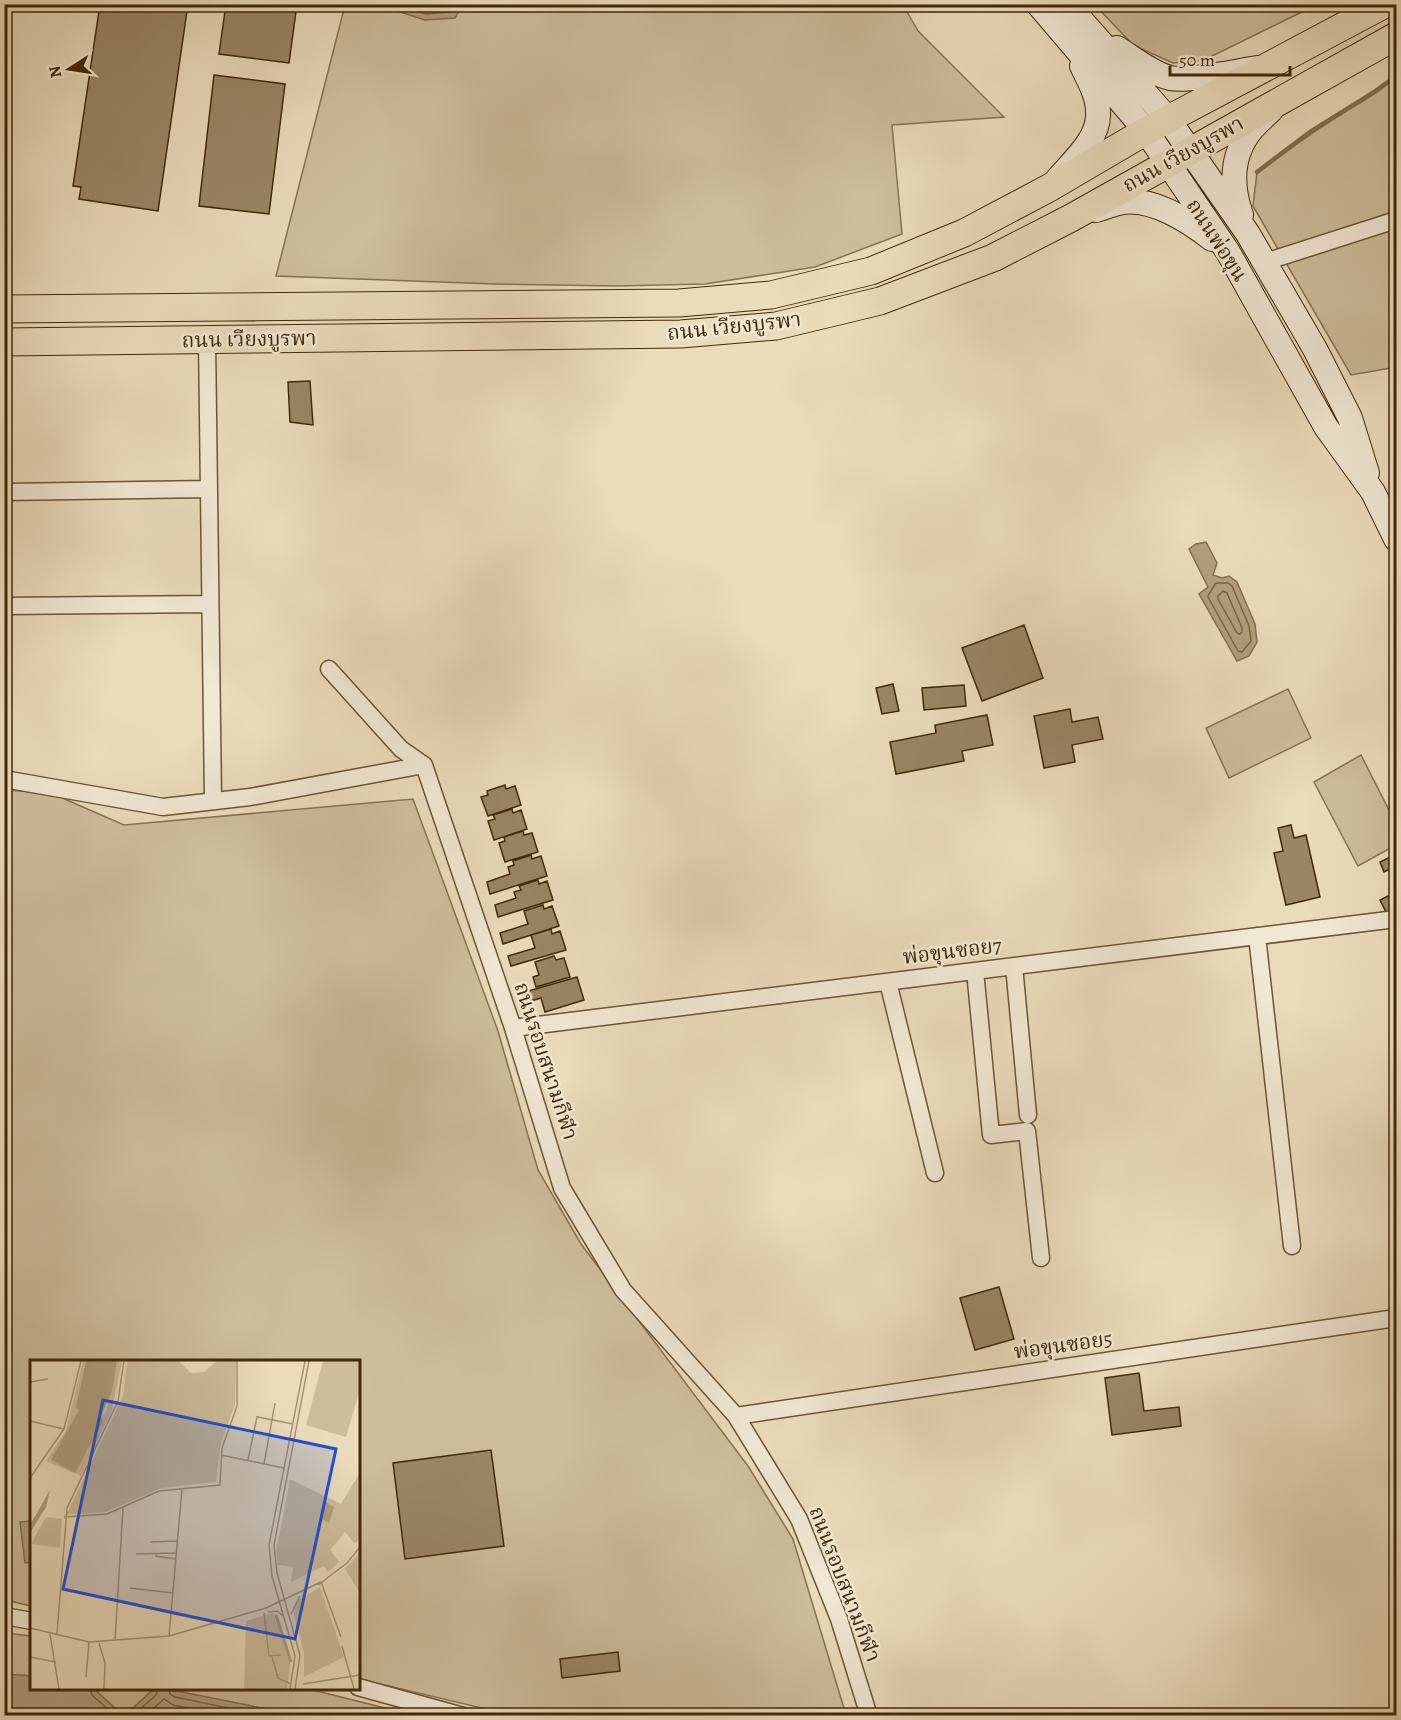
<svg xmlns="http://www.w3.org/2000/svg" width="1401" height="1720" viewBox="0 0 1401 1720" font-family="Alegreya,'Noto Serif Thai',serif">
<rect width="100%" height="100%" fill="#eadbbb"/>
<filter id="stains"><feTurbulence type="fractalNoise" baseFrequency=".00333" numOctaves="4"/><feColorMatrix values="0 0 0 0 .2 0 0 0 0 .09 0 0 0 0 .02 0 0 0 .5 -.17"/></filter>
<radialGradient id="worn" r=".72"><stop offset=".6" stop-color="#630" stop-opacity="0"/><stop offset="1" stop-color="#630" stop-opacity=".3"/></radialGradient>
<path fill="#cdbd9c" stroke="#877352" stroke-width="1.5" d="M 345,5 L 903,5 L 918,31 L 1004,117 L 892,125 L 902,234 L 815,267 L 705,284 L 617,286 L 495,284 L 276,276 Z
M 1095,5 L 1316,5 L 1204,60 L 1173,63 L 1133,45 Z
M 1396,75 L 1396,367 L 1351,375 L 1253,206 L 1257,172 Z
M 1288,689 L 1311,738 L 1229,778 L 1206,728 Z
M 1361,755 L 1396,824 L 1396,845 L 1358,866 L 1314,782 Z
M 5,790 L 51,793 L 124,825 L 413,799 L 498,1031 L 538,1170 L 581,1244 L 748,1466 L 793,1539 L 846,1715 L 511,1715 L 359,1679 L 358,1362 L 32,1362 L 31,1606 L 5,1600 Z
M 4,1633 L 31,1636 L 31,1676 L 5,1674 Z
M 94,1689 L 154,1689 L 133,1708 L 116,1709 Z
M 162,1689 L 309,1689 L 413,1715 L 297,1715 Z"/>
<path fill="#b19e7e" stroke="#846f4e" stroke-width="1.5" d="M 383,5 L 383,4 L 477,5 L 460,9 L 455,18 L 425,20 L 384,7 Z
M 1206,542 L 1217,563 L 1213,575 L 1222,578 L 1229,576 L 1237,582 L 1255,624 L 1257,642 L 1249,656 L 1237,661 L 1199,594 L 1208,587 L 1189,549 L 1196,544 Z
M 31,1521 L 31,1562 L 25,1563 L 20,1522 Z
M 4,1674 L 31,1676 L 32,1688 L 94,1689 L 116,1709 L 133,1708 L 154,1689 L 162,1688 L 297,1715 L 5,1715 Z"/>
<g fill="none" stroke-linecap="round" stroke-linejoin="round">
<path stroke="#796442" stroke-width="1.5" d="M 397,4 L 426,14 L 450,12 L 456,4
M 1218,583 L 1228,583 L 1232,586 L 1249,626 L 1251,641 L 1242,652 L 1238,651 L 1208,597 C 1208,594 1213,589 1215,584 Z
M 1223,591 L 1227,593 L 1242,628 L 1242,632 L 1240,634 L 1237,633 L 1218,599 L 1218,596 Z
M 90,1688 L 92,1695 L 112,1713 L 116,1715 L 136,1713 L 156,1695 L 158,1688
M 169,1688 L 170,1694 L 175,1697 L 267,1716
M 145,1716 L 164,1699 L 173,1705 L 228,1716"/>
<path stroke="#846f4e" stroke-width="4.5" d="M 1257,172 L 1310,132 L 1376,91 L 1396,76"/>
</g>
<path fill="#998665" stroke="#412907" stroke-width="1.5" d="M 100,4 L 188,4 L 158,211 L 79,199 L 81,187 L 73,186 Z
M 226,4 L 297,4 L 289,63 L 219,54 Z
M 214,75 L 285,84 L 269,214 L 199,206 Z
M 310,381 L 313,425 L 290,422 L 288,382 Z
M 1024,625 L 1043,678 L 982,701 L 962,648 Z
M 893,684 L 899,711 L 882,714 L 876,688 Z
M 964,685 L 966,706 L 924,710 L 922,688 Z
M 1070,709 L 1072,722 L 1098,717 L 1103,739 L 1072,745 L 1075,762 L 1044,768 L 1034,716 Z
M 987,715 L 993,745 L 962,751 L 964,761 L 896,774 L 890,742 L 936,733 L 935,725 Z
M 505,785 L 506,789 L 515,786 L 521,805 L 488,816 L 481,797 L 488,795 L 487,791 Z
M 512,809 L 513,813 L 521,810 L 527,829 L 494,840 L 488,821 L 495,819 L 493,815 Z
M 1291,825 L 1294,838 L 1306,835 L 1320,897 L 1286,905 L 1274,853 L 1283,851 L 1278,828 Z
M 523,831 L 524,835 L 532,833 L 538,852 L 505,862 L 499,843 L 505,841 L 504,837 Z
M 531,855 L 532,859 L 541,856 L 547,876 L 490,894 L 487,882 L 510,874 L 508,867 L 514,865 L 513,861 Z
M 1392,856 L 1396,866 L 1384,872 L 1380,862 Z
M 538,880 L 539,884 L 547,881 L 553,900 L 498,917 L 495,905 L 516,898 L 514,892 L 521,890 L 519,886 Z
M 1396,892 L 1396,910 L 1387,914 L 1380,900 Z
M 543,905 L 544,909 L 552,906 L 559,926 L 503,944 L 500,933 L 528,924 L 524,911 Z
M 551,929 L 552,934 L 560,931 L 566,950 L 511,966 L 508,956 L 535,948 L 531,935 Z
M 554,956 L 556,960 L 564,958 L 570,977 L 536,987 L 533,977 L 539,975 L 535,962 Z
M 577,977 L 584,1000 L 545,1012 L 541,998 L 528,1002 L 525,992 Z
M 999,1287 L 1014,1339 L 975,1350 L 960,1298 Z
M 1139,1373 L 1144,1411 L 1179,1407 L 1181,1426 L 1112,1435 L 1105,1378 Z
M 491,1450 L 504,1546 L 405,1559 L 393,1463 Z
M 618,1652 L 620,1671 L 562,1678 L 560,1659 Z"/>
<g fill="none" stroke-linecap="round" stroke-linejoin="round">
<defs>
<path id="street" d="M 1265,262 L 1396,220
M 207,339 L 213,801
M 4,492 L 209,489
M 4,606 L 210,604
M 329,669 L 401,749 L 424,765
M 4,779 L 163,807 L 250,797 L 424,765 L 513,1028 L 562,1188 L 623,1290 L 736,1416 L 799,1519 L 839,1619 L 869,1716
M 1257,936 L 1292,1246
M 1014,966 L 1028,1115
M 975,971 L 991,1135 L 1027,1131 L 1041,1258
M 888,982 L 935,1173
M 513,1028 L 1396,919
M 736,1416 L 1396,1318
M 4,1616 L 32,1621
M 358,1687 L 463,1716"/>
<path id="secondary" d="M 1038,4 L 1146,131 L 1228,252 L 1326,427 L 1373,492 L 1396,539
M 1067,4 L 1168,119 L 1248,234 L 1315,349 L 1350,418 L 1367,473
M 1117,48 C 1133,58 1151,73 1170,78 C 1190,82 1237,71 1259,68
M 1057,180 C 1073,161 1100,138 1098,112 C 1098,96 1089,80 1082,66
M 1096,210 C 1104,208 1114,203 1123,202 C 1153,198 1189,221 1212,239
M 1241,215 C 1231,186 1231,155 1251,130 C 1257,123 1265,116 1271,110"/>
<path id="primary" d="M 4,309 L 679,303 L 771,295 L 871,271 L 964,233 L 1049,188 L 1146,131 L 1385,4
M 4,342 L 681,334 L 776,326 L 880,301 L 993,258 L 1071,218 L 1396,36"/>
</defs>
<use href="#street" stroke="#6b5634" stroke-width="19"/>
<use href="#secondary" stroke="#412907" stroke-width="26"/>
<use href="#primary" stroke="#412907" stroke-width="29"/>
<use href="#street" stroke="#f1e8d3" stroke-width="16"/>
<use href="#secondary" stroke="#f1e8d3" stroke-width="24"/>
<use href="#primary" stroke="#eadbbb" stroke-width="27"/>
</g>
<g text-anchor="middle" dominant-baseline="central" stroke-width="5" stroke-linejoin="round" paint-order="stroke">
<g font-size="21" fill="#412907" stroke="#f1e8d3">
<text transform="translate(1183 154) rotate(-29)">ถนน เวียงบูรพา</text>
<text transform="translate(1217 240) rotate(57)">ถนนพ่อขุน</text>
<text transform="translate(734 326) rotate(-6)">ถนน เวียงบูรพา</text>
<text transform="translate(249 339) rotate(-1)">ถนน เวียงบูรพา</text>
<text transform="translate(952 951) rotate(-7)">พ่อขุนซอย7</text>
<text transform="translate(546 1061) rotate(72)">ถนนรอบสนามกีฬา</text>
<text transform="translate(1063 1345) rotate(-8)">พ่อขุนซอย5</text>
<text transform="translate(845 1584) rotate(69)">ถนนรอบสนามกีฬา</text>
</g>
</g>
<g transform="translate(30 1360)">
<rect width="330" height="330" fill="#eadbbb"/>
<path d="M 53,1 L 56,1 L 49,50 L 22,100 L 45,113 L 73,62 L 71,56 L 76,52 L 87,1 L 92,1 L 82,50 L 51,116 L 16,101 L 36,71 ZM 97,1 L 149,1 L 161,13 L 174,12 L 187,1 L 206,1 L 205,45 L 191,82 L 186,122 L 132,128 L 75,152 L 37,154 L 93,36 ZM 293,1 L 330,1 L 330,29 L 316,77 L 276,65 ZM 329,114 L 330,178 L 325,184 L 315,172 L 300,190 L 309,202 L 298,212 L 294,206 L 261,222 L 263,207 L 248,205 L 246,192 L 260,119 L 311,144 ZM 16,157 L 32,159 L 30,188 L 1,184 ZM 330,192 L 330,233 L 315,209 ZM 290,227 L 314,297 L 274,317 L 274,293 L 263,251 L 267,241 ZM 242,253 L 246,255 L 261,298 L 257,329 L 214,329 L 216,261 Z" fill="#cdbd9c"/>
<path d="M 56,1 L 87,1 L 82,31 L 71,56 L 73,62 L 45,113 L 21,100 L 49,50 L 46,47 ZM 20,130 L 16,147 L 0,173 L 0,165 ZM 294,141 L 304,147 L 299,163 L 292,159 Z" fill="#b19e7e"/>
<path fill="none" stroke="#b19e7e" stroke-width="3" d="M 246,255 L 261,302"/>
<path fill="none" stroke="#a69473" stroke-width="1.5" d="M 0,22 L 18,19M 0,61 L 34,69M 191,95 L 254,108M 218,100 L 227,57 L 263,64M 234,104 L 245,43M 0,118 L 34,69 L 51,1M 34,157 L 77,154 L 129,131 L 190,125 L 192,88 L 207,46 L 207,1M 120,182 L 147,181M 106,194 L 146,193M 125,196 L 146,199M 291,222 L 311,277M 288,225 L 317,203 L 330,187M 100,228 L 143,233M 238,252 L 247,251 L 254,257M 234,253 L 239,296 L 251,295M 261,254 L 270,236M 0,268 L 59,282 L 139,276 L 236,248 L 291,222M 20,274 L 29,329M 27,274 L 37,148 L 88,41 L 94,1M 139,276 L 152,129M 85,281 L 93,148M 69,283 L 75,303 L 74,329M 312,286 L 324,329M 0,297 L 26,302M 242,297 L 248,318 L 261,324M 56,317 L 59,282M 273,324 L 330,315M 260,329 L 265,296 L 242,216 L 239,185 L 275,1M 265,329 L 270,295 L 247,213 L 244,185 L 279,1"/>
<path fill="#1d4ed8" fill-opacity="0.15" stroke="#1d4ed8" stroke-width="3" d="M 73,40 L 306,89 L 265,279 L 33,229 Z"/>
<rect width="330" height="330" fill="none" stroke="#412907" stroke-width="3"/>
</g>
<rect width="1401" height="1720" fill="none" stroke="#eadbbb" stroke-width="24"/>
<rect x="6" y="6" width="1389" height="1708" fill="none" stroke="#412907" stroke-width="3"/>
<rect x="12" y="12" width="1377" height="1696" fill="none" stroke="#412907" stroke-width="1.5"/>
<g transform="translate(69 69) rotate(258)" stroke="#f1e8d3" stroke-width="4.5" paint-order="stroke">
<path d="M0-4.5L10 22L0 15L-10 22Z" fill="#412907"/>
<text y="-9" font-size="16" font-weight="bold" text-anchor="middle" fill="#412907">N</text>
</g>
<path d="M1170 66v9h120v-9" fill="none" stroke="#412907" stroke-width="3"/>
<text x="1179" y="66" font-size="18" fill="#412907" stroke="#f1e8d3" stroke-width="4.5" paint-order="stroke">50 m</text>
<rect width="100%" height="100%" filter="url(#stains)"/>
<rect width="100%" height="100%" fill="url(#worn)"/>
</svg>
